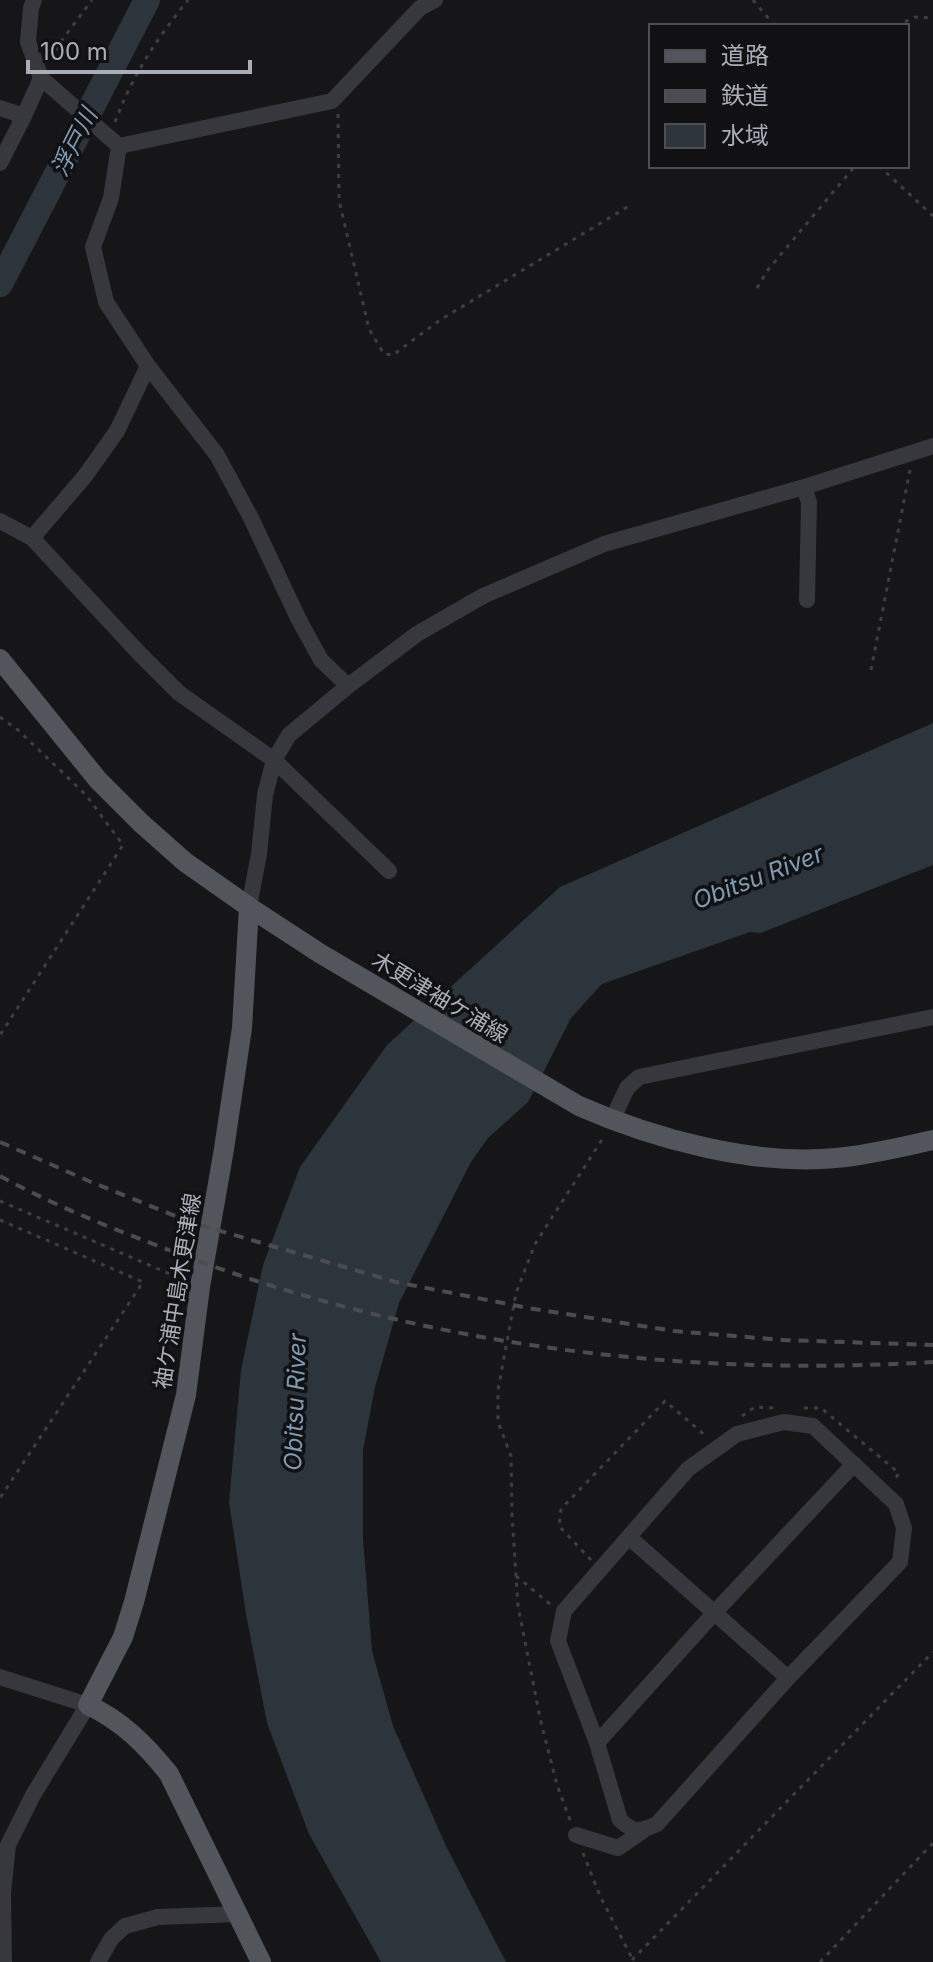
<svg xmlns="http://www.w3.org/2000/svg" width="933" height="1962" viewBox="0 0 933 1962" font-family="Inter,'Noto Sans JP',sans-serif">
<rect width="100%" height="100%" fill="#161618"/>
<path fill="#2c353c" d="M 933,723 L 933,865 L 761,933 L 750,932 L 602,984 L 571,1018 L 528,1102 L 488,1138 L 471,1162 L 399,1303 L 375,1387 L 363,1450 L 363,1539 L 372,1651 L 393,1726 L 446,1846 L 506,1962 L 381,1962 L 309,1834 L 267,1723 L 246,1614 L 229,1502 L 241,1370 L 263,1265 L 300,1167 L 387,1045 L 560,887 Z"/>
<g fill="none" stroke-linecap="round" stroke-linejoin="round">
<path stroke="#2c353c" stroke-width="26" d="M 0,284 L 147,0"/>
<path stroke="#3d3f44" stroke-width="3" stroke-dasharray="4 6" stroke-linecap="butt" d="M 753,0 L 775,26
M 896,26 L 915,17 L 933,18
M 51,59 L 62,40 L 92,0
M 338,114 L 339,200 L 369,329 L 384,354 L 393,355 L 440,320 L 629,206
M 115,122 C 133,74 156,40 188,0
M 879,166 L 933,216
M 757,288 L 767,271 L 855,166
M 871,670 L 910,470
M 0,717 L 18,730 L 86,795 L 123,845 L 0,1035
M 0,1201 L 184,1280
M 0,1220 L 143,1282 L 0,1498
M 804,1408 L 821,1408 L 899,1473 L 894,1481
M 742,1416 L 755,1407 L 776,1408
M 591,1560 L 559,1526 L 561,1509 L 665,1401 L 707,1437
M 516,1576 L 550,1604
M 570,1820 L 557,1785 L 540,1718 L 518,1606 L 512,1515 L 511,1456 L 498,1422 L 498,1390 L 516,1293 L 535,1244 L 605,1135
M 583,1853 L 600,1896 L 634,1962
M 632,1960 L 933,1652
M 820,1962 L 933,1843"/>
<path stroke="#37383d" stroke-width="16" d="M 34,0 L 31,8 L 28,42 L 41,78 L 119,146
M 0,108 L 24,116 L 41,78
M 119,146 L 111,198 L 93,247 L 106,302 L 148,366 L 217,455 L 251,518 L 298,618 L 321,660 L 348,686
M 119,146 L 332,101 L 420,8 L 435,0
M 0,163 L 24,116
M 804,487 L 809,502 L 807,600
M 0,521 L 32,538 L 139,653 L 179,693 L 274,760 L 389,871
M 32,538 L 85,476 L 117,431 L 148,366
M 249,907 L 259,854 L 265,795 L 274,760 L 289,735 L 348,686 L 417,634 L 483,596 L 604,544 L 804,487 L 933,446
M 612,1120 L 627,1088 L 639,1077 L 933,1017
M 784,1422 L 813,1426 L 896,1504 L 904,1528 L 900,1562 L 788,1678 L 657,1824 C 640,1832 634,1833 620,1820 L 597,1743 L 558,1641 L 564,1611 L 688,1469 L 737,1434 Z
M 630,1538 L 788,1678
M 0,1677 L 88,1705 L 33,1795 L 8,1845 L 3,1893 L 4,1962
M 597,1743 L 715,1612 L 854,1464
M 576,1835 L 618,1848 L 643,1831
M 98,1962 L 111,1939 L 125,1926 L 158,1917 L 239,1914"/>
<path stroke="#53555c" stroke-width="20" d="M 0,659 L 98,780 L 141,823 L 185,862 L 249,907 L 321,954 L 579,1106 C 654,1139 754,1166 836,1158 C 869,1155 901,1147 933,1140
M 249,907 L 242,1028 L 224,1149 L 200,1287 L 186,1395 L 134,1602 L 123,1637 L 88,1705 C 122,1721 146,1745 169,1774 L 261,1962"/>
<path stroke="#4a4c52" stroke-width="4" stroke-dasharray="10 8" stroke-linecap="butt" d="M 0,1142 L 91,1182 L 193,1223 L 396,1282 L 528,1308 L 674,1331 L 783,1340 L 933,1345
M 0,1176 C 51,1204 106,1226 161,1247 C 407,1343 670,1378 933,1362"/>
</g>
<g text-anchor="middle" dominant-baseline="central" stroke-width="7" stroke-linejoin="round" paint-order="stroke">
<g font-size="22" fill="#a8adb8" stroke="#111113">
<text transform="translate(440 997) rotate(31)">木更津袖ケ浦線</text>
<text transform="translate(177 1291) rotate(-81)">袖ケ浦中島木更津線</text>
</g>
<g font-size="24" font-style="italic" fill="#7f9bb3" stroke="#111113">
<text transform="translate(74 142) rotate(-63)">浮戸川</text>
<text transform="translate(758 877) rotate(-21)">Obitsu River</text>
<text transform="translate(295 1402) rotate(-88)">Obitsu River</text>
</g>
</g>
<rect x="649" y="24" width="260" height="144" fill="#111113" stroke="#4d4f55" stroke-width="2"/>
<rect x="665" y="50" width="40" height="12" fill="#53555c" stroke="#4d4f55" stroke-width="2"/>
<text x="721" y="64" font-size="24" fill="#a8adb8">道路</text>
<rect x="665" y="90" width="40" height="12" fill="#4a4c52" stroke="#4d4f55" stroke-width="2"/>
<text x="721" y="104" font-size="24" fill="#a8adb8">鉄道</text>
<rect x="665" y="124" width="40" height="24" fill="#2c353c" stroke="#4d4f55" stroke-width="2"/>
<text x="721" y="144" font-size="24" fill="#a8adb8">水域</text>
<path d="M28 60v12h222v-12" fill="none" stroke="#a8adb8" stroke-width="4"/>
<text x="40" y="60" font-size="24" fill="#a8adb8" stroke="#111113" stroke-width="6" paint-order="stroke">100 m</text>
</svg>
